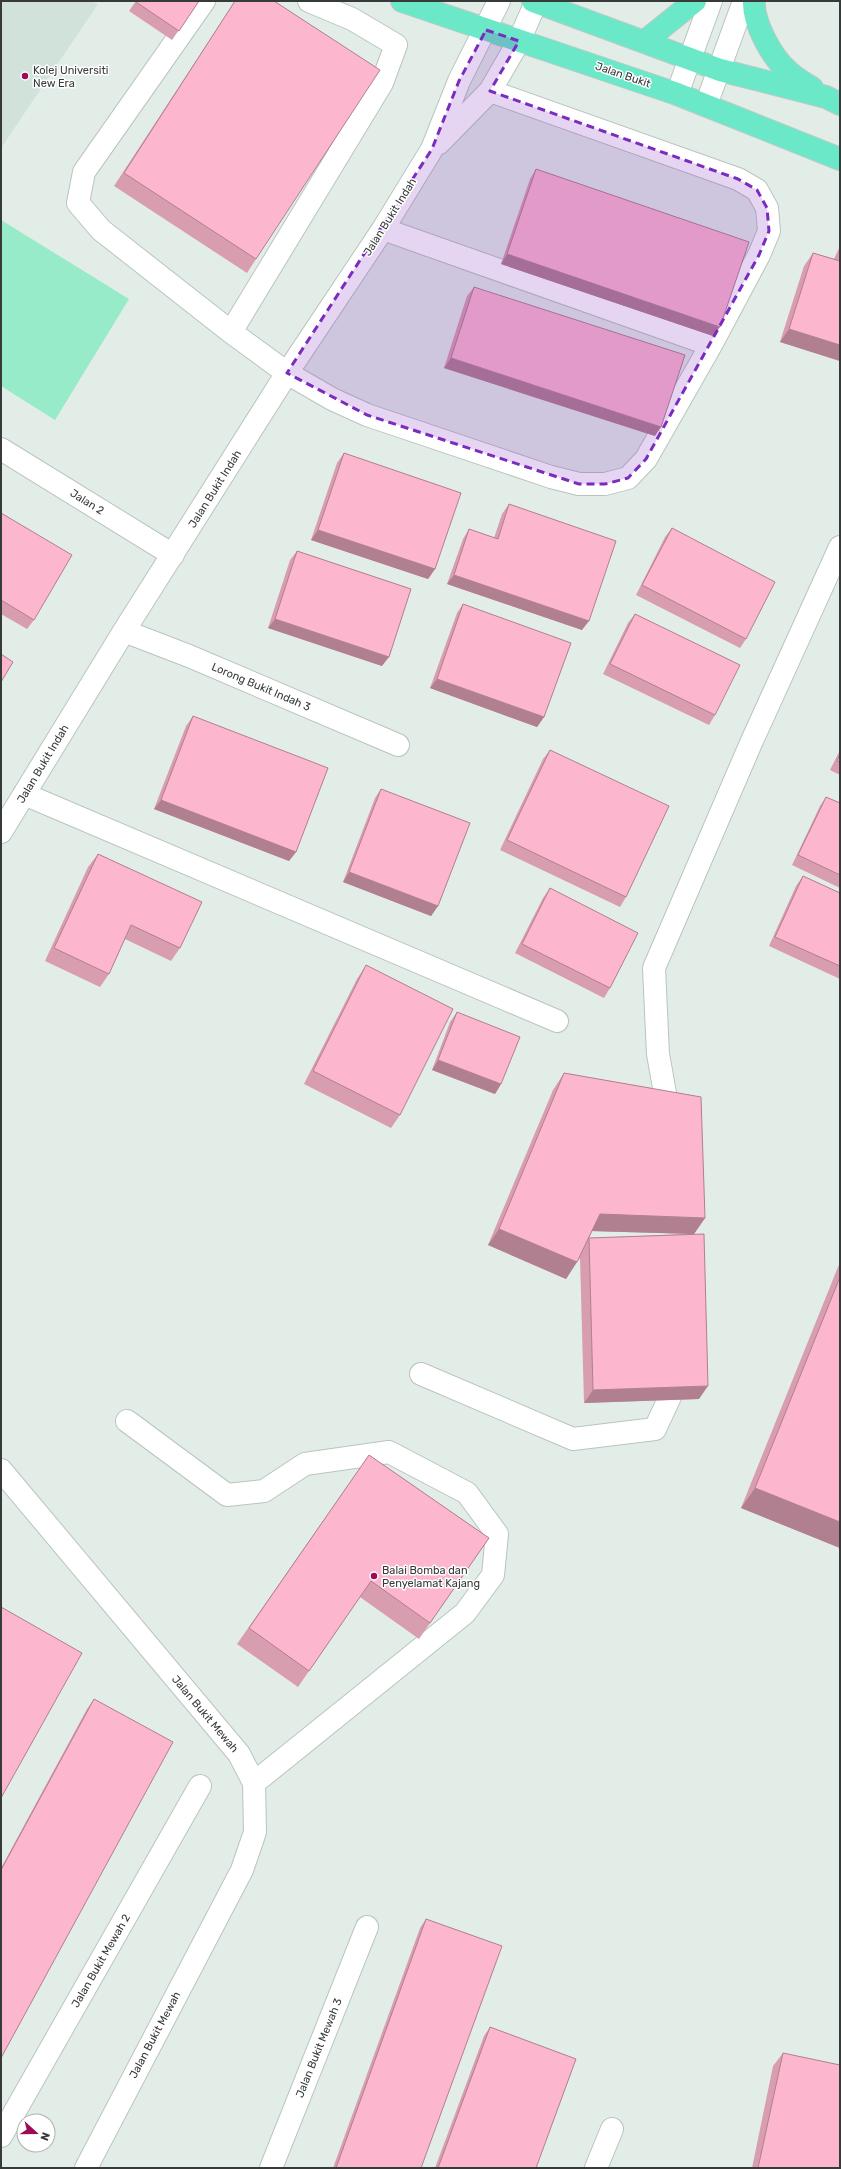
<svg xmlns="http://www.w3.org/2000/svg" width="841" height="2169" viewBox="0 0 841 2169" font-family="Rubik,sans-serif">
<rect width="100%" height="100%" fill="#e3ede8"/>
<path fill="#d0e2da" d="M 1,1 L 89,1 L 98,4 L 1,148 Z"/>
<path fill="#97ebc8" d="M 1,220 L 129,299 L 55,420 L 1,386 Z"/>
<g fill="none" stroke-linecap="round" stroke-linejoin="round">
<defs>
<path id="minor" d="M 204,1 L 84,172 L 78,203 L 101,230 L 231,332 L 287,373 L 332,399 L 367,415 L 551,477 L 579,484 L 605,484 L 628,478 L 646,459 L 711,345 L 759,255 L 769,231 L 767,208 L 757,190 L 738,179 L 490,91
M 677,94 L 711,1
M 706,105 L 744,1
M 439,143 L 490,91 L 519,41 L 536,2
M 383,229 L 711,345
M 231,332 L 382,83 L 396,45 L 352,19 L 309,1
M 1,449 L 173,555
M 124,631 L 189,656 L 398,745
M 24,794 L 557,1021
M 1,832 L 124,631 L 287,373 L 383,229 L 432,149 L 459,81 L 499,1
M 670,1121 L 658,1054 L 654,968 L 751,743 L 840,547
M 421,1374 L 573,1439 L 655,1429 L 681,1373
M 127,1421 L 227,1495 L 264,1491 L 305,1464 L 389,1452 L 467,1493 L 497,1534 L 493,1575 L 465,1613 L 254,1783
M 1,1470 L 239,1754 L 254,1783 L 255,1832 L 242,1870 L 86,2168
M 1,2136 L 200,1786
M 271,2168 L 367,1927
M 596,2168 L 612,2129"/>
<path id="major" d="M 402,1 L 677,94 L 840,159
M 533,1 L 720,70 L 826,97 L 840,104
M 754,1 C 753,23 772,58 789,72 C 795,78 804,83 812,88
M 645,41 L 695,1"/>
</defs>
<use href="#minor" stroke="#bac4bf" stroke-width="24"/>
<use href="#major" stroke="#c7c8c7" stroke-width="24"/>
<use href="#minor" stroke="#fff" stroke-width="22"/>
<use href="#major" stroke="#6ae8c7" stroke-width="22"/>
</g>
<path fill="#d99db0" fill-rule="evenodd" d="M 136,1 L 199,1 L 172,40 L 129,11 Z
M 235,1 L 274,1 L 256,259 L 247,273 L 114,186 Z
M 536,169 L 713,336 L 501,264 L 530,179 Z
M 840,246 L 840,361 L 780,342 L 804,266 L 813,253 L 834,259 Z
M 474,287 L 655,436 L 444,368 L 467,296 Z
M 344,453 L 435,569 L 428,579 L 311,540 L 337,463 Z
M 509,504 L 582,630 L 447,584 L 463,539 L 469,529 L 494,538 L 502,514 Z
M 1,513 L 34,620 L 27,629 L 1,614 Z
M 672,528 L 746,639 L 740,648 L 636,595 L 665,537 Z
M 297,551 L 382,666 L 268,628 L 290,560 Z
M 463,604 L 544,717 L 537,727 L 430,688 L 457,613 Z
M 635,614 L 715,715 L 709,725 L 603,674 L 628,623 Z
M 193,716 L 296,852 L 289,861 L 154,809 L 186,726 Z
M 550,750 L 626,897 L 620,907 L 500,850 L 543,759 Z
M 840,750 L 840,775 L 830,770 Z
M 381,789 L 438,906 L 431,916 L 343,882 L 375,798 Z
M 826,797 L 840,803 L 840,888 L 792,865 L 820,806 Z
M 98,854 L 180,948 L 171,961 L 125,939 L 109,974 L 100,987 L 45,961 L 88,867 Z
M 803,876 L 840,893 L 840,979 L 769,946 L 796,886 Z
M 550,888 L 610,988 L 604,998 L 515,953 L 543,898 Z
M 366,965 L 400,1115 L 391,1128 L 304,1084 L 357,979 Z
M 457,1012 L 501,1084 L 495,1094 L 432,1070 L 450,1022 Z
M 564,1073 L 705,1218 L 694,1234 L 699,1399 L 584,1403 L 580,1258 L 577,1262 L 566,1279 L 488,1245 L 553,1090 ZM 592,1231 L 690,1234 L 589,1238 Z
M 840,1262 L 840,1548 L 741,1508 Z
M 369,1455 L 489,1538 L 419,1639 L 360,1597 L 298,1687 L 237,1644 Z
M 94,1699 L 1,2058 L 1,1868 L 87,1709 Z
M 426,1919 L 421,2168 L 333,2168 L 420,1928 Z
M 490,2027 L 536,2168 L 435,2168 L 484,2036 Z
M 783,2053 L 840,2168 L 752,2168 L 773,2066 Z"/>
<path fill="#b07f90" d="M 507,254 L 720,327 L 713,336 L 501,264 Z
M 789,329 L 840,345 L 840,361 L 780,342 Z
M 451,358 L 661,427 L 655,436 L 444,368 Z
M 318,530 L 435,569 L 428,579 L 311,540 Z
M 454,575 L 589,621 L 582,630 L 447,584 Z
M 275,619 L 389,657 L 382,666 L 268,628 Z
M 437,679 L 544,717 L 537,727 L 430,688 Z
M 161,800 L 296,852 L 289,861 L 154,809 Z
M 349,872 L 438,906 L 431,916 L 343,882 Z
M 438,1060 L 501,1084 L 495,1094 L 432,1070 Z
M 600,1214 L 705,1218 L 694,1234 L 589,1231 Z
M 499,1229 L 577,1262 L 566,1279 L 488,1245 Z
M 708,1386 L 699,1399 L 584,1403 L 593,1390 Z
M 755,1488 L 840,1522 L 840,1548 L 741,1508 Z"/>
<path fill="#fcb6cd" stroke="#b07f90" d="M 136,1 L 199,1 L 179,31 L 136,2 Z
M 235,1 L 274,1 L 380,70 L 256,259 L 124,173 Z
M 536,169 L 749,242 L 720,327 L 507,254 Z
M 813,253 L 840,261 L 840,345 L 789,329 Z
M 474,287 L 685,355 L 661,427 L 451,358 Z
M 344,453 L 461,493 L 435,569 L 318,530 Z
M 509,504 L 616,541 L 589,621 L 454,575 L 469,529 L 498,539 Z
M 1,513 L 72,555 L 34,620 L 1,600 Z
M 672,528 L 775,582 L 746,639 L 642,585 Z
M 297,551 L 411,589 L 389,657 L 275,619 Z
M 463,604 L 571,643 L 544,717 L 437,679 Z
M 635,614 L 740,665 L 715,715 L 610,664 Z
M 1,654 L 13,662 L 1,682 Z
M 193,716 L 328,768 L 296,852 L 161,800 Z
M 550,750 L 669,806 L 626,897 L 507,840 Z
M 840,754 L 840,762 L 837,761 Z
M 381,789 L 470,823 L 438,906 L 349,872 Z
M 826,797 L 840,803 L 840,875 L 798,855 Z
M 98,854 L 202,902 L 180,948 L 131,925 L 109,974 L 54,948 Z
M 803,876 L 840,893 L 840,966 L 775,937 Z
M 550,888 L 638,933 L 610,988 L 522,944 Z
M 366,965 L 453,1009 L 400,1115 L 313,1071 Z
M 457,1012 L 520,1037 L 501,1084 L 438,1060 Z
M 564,1073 L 701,1097 L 705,1218 L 600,1214 L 577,1262 L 499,1229 Z
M 704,1234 L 708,1386 L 593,1390 L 589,1238 Z
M 840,1277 L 840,1522 L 755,1488 Z
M 369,1455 L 489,1538 L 430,1623 L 371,1581 L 309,1671 L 249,1628 Z
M 1,1607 L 82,1653 L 1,1798 Z
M 94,1699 L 173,1742 L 1,2058 L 1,1870 Z
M 426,1919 L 502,1946 L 421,2168 L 336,2168 Z
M 490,2027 L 576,2059 L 536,2168 L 438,2168 Z
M 783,2053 L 840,2065 L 840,2168 L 758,2168 Z"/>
<path fill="#7b2cbf" fill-opacity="0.2" stroke="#7b2cbf" stroke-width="3" stroke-dasharray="8 5" stroke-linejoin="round" d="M 486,30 L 519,41 L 490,91 L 738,179 L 757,190 L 767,208 L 769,231 L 759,255 L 646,459 L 628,478 L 605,484 L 579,484 L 367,415 L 287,373 L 432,149 L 459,81 Z"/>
<g fill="#9d0b57" stroke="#fff" stroke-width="1.5">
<circle cx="25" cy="76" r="4"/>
<circle cx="374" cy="1576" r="4"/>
</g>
<g text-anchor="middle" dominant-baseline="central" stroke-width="3" stroke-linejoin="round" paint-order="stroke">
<g font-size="11" fill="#363a38" stroke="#fff" text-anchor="start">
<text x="33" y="70">Kolej Universiti<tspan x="33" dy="13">New Era</tspan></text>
<text x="382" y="1570">Balai Bomba dan<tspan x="382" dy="13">Penyelamat Kajang</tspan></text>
</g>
<g font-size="11" fill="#363a38" stroke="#fff">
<text transform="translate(623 75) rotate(19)">Jalan Bukit</text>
<text transform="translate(390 217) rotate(-58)">Jalan Bukit Indah</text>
<text transform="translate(215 489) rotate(-58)">Jalan Bukit Indah</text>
<text transform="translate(87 502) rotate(32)">Jalan 2</text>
<text transform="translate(261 687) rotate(23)">Lorong Bukit Indah 3</text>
<text transform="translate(43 764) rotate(-59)">Jalan Bukit Indah</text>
<text transform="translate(205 1714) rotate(50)">Jalan Bukit Mewah</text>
<text transform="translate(101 1961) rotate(-60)">Jalan Bukit Mewah 2</text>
<text transform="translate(155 2035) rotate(-62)">Jalan Bukit Mewah</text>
<text transform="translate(319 2048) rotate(-68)">Jalan Bukit Mewah 3</text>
</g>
</g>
<rect width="841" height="2169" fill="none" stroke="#363a38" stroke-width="4"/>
<g transform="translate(36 2133) rotate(111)"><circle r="19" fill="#ffffff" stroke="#afb0af"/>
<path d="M0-3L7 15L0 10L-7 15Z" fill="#9d0b57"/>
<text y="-6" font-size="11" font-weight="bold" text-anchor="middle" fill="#363a38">N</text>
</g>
</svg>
